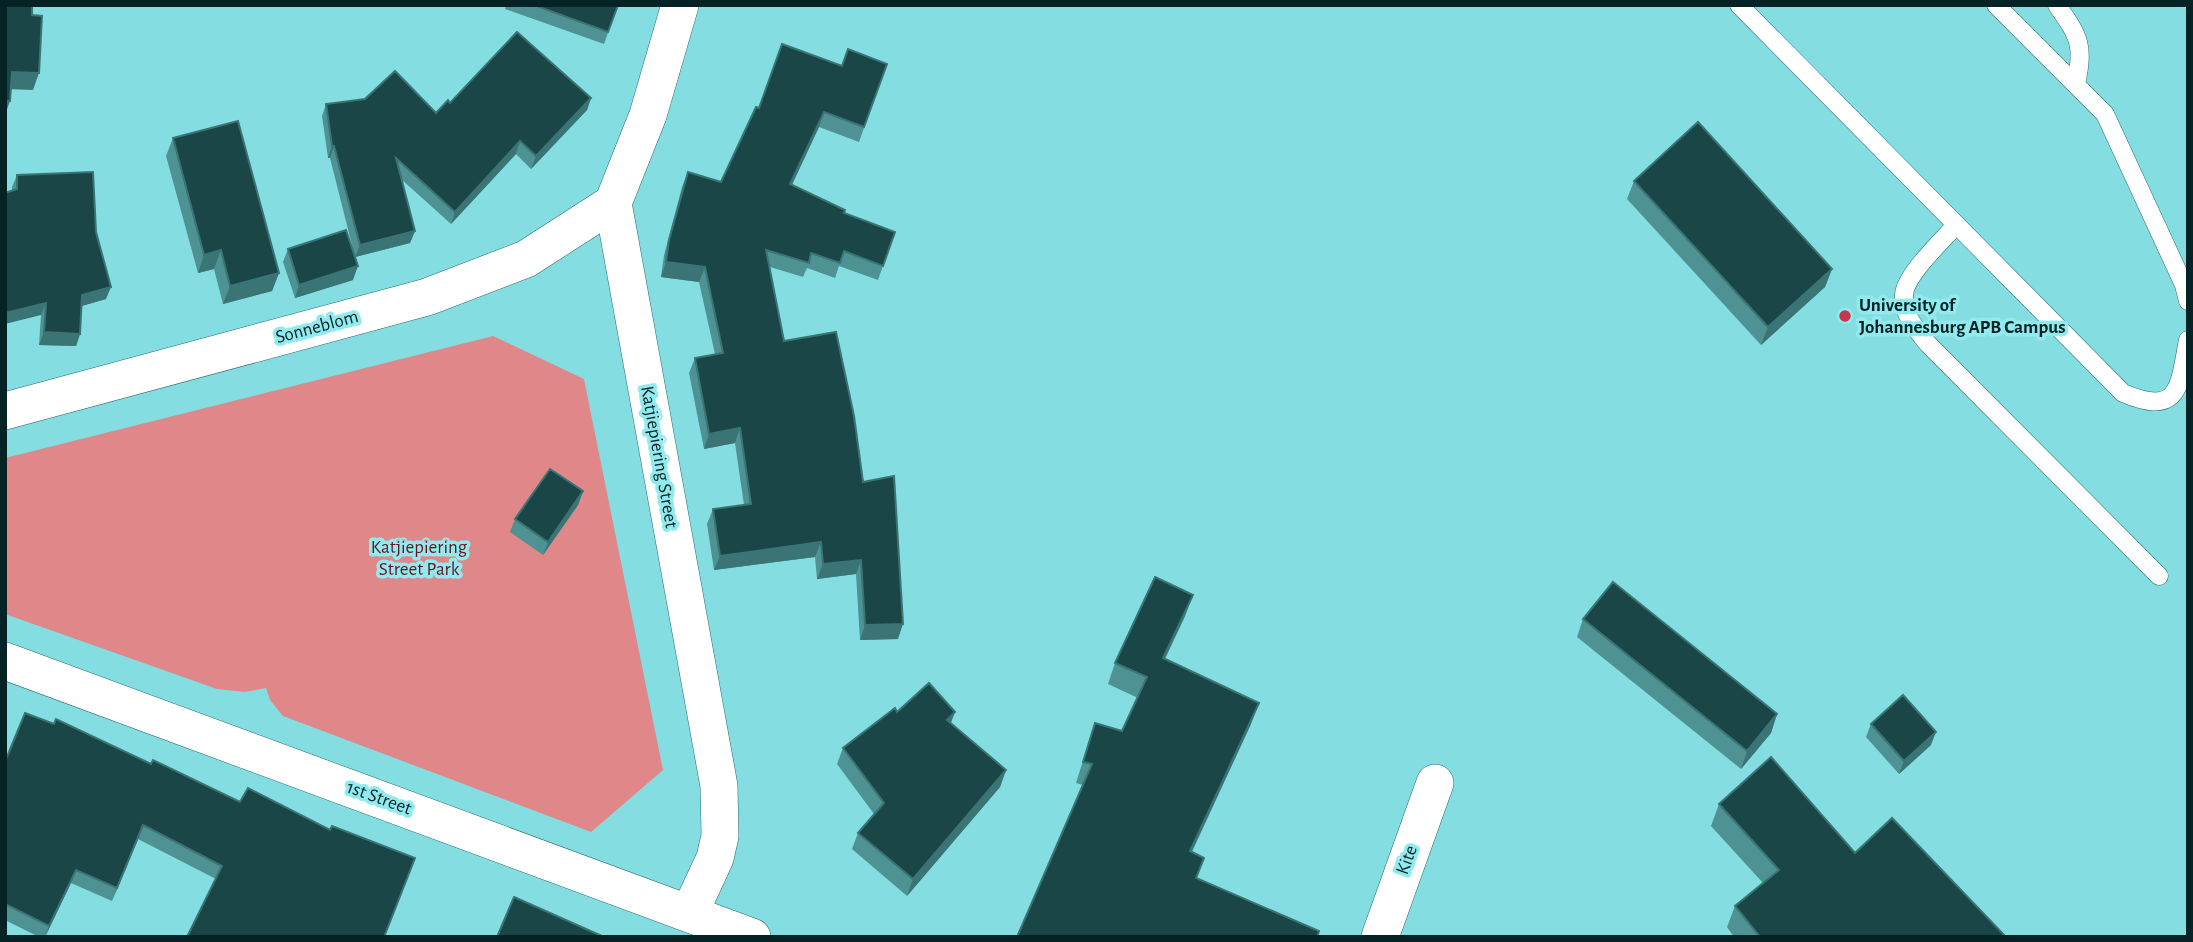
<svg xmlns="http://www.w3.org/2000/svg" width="2193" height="942" viewBox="0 0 2193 942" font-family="'Alegreya Sans',sans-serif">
<rect width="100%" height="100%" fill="#84dee1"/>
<path fill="#e0878a" d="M 493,336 L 584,379 L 663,770 L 591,832 L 283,716 L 270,700 L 266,688 L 245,692 L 217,689 L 5,614 L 5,458 Z"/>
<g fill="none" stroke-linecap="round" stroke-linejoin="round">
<defs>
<path id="service" d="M 1739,5 L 2123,393 C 2180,417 2179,387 2188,340
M 1996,5 L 2105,114 L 2184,285 L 2188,301
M 2057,5 C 2080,38 2084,45 2076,85
M 1956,225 C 1942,241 1905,275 1904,295 C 1902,314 1917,330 1928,344 L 2159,576"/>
<path id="minor" d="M 680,5 L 648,115 L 613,203 L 719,786 L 720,836 L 715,858 L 690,912
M 5,411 L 427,297 L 526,259 L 613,203
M 5,661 L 752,937
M 1380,937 L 1435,783"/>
</defs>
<use href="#service" stroke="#266d70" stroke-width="19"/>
<use href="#minor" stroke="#266d70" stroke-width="38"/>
<use href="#service" stroke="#fff" stroke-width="18"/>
<use href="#minor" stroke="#fff" stroke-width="37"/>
</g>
<path fill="#4f9294" d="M 506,5 L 618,5 L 604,44 L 505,9 Z
M 887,64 L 859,142 L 819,127 L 792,185 L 844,213 L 895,232 L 878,280 L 839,266 L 835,278 L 807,268 L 803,277 L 770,267 L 784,341 L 863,482 L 898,639 L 860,640 L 856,574 L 817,579 L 815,557 L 714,570 L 707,524 L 713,509 L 744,505 L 735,443 L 704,449 L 689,373 L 695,358 L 715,354 L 699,282 L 661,277 L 664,255 L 682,187 L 688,172 L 721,182 L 759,108 L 842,66 Z
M 591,98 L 587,110 L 531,169 L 516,154 L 451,224 L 401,179 L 415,231 L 410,243 L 355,257 L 330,158 L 328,158 L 322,116 L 326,104 L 436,113 L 450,103 Z
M 173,138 L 279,273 L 272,291 L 223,304 L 214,269 L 198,273 L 166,156 Z
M 17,175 L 96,232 L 106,299 L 82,306 L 80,334 L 76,346 L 39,345 L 41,315 L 12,191 L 12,187 Z
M 1634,181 L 1832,269 L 1825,287 L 1761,345 L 1627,199 Z
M 288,249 L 353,280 L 295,298 L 283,262 Z
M 583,491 L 578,505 L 543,555 L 510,532 L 515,519 Z
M 1185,616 L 1165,659 L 1251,724 L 1192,852 L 1204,858 L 1197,878 L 1017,937 L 1083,785 L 1076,783 L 1095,723 L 1122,731 L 1138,698 L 1108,684 L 1115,663 Z
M 1583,619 L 1777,714 L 1771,733 L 1741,769 L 1577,637 Z
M 897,712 L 951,723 L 1006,770 L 1000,787 L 907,896 L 852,849 L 858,833 L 874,814 L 837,764 L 843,748 Z
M 1871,724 L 1931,745 L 1899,774 L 1866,737 Z
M 5,756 L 151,764 L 240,802 L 330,830 L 415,858 L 216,879 L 138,839 L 112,901 L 71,883 L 45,937 L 39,937 L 5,920 Z
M 1719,804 L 1855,853 L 2006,937 L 1734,937 L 1727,927 L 1735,906 L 1763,883 L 1711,826 Z"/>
<path fill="#3a7475" d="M 12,72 L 39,73 L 33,90 L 6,89 Z
M 591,98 L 587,110 L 531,169 L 536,156 Z
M 5,101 L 10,101 L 5,115 Z
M 824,112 L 819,127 L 785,199 L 790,184 Z
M 520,141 L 516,154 L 451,224 L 455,212 Z
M 332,146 L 334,146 L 330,158 L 328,158 Z
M 415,231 L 410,243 L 355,257 L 360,245 Z
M 221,250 L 214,269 L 198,273 L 204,255 Z
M 666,262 L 705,267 L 699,282 L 661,277 Z
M 358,266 L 353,280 L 295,298 L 299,285 Z
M 1832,269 L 1825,287 L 1761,345 L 1768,327 Z
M 279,273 L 272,291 L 223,304 L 230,286 Z
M 111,287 L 106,299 L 78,307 L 82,295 Z
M 46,303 L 41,315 L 5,324 L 5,313 Z
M 44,332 L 80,334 L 76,346 L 39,345 Z
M 740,428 L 735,443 L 704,449 L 709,434 Z
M 583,491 L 578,505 L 543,555 L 548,542 Z
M 821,542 L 815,557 L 714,570 L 720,556 Z
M 861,560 L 856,574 L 817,579 L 823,564 Z
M 1193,595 L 1185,616 L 1155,679 L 1163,658 Z
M 903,624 L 898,639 L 860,640 L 865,625 Z
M 1259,703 L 1251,724 L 1182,872 L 1190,851 Z
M 955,712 L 949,728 L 947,720 Z
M 1777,714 L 1771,733 L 1741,769 L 1747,751 Z
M 1936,732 L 1931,745 L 1899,774 L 1904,761 Z
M 1006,770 L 1000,787 L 907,896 L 913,879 Z
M 143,825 L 138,839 L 112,901 L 117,888 Z
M 76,870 L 71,883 L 45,937 L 49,926 Z"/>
<path fill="#1a4647" stroke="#3a7475" stroke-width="2" d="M 5,5 L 32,5 L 32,15 L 42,16 L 39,73 L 12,72 L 10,101 L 5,101 Z
M 534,5 L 618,5 L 608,32 Z
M 517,32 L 591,98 L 536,156 L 520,141 L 455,212 L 396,158 L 415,231 L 360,245 L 334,146 L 332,146 L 326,104 L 365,99 L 395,71 L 436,113 L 448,100 L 450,103 Z
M 782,44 L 842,66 L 848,49 L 887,64 L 864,127 L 824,112 L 790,184 L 845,210 L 844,213 L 895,232 L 883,266 L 844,251 L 840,263 L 811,253 L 809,263 L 766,250 L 784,341 L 836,332 L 854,416 L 863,482 L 894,476 L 903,624 L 865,625 L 861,560 L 823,564 L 821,542 L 720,556 L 713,509 L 751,504 L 740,428 L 709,434 L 695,358 L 723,353 L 705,267 L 666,262 L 669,240 L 688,172 L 721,182 L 756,107 L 759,108 Z
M 238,121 L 279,273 L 230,286 L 221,250 L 204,255 L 173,138 Z
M 1698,122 L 1832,269 L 1768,327 L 1634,181 Z
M 93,172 L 96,232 L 111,287 L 82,295 L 80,334 L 44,332 L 46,303 L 5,313 L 5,193 L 17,189 L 17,175 Z
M 346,230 L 358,266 L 299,285 L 288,249 Z
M 550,469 L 583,491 L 548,542 L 515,519 Z
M 1155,577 L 1193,595 L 1163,658 L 1259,703 L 1190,851 L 1204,858 L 1196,878 L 1319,931 L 1317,937 L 1017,937 L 1092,764 L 1083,762 L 1095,723 L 1122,731 L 1147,677 L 1115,663 Z
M 1613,582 L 1777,714 L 1747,751 L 1583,619 Z
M 929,683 L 955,712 L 947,720 L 1006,770 L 913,879 L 858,833 L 884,803 L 843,748 L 895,708 L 897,712 Z
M 1903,695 L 1936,732 L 1904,761 L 1871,724 Z
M 25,713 L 54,724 L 56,719 L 151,764 L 153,760 L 240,802 L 248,788 L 330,830 L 332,826 L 415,858 L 384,937 L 187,937 L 222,866 L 143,825 L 117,888 L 76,870 L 49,926 L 5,904 L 5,756 L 7,757 Z
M 1771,757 L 1855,853 L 1892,818 L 2006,937 L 1760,937 L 1735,906 L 1779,870 L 1719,804 Z
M 514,897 L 604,937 L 497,937 Z"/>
<circle fill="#c73749" stroke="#91ebee" stroke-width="2.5" cx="1845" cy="316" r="7"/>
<g text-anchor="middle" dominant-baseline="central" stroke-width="7" stroke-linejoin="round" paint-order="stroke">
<g font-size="19" font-weight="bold" fill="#052324" stroke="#91ebee" text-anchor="start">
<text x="1859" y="305">University of<tspan x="1859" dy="22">Johannesburg APB Campus</tspan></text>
</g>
<g font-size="19" fill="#052324" stroke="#91ebee">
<text transform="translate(317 327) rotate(-15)">Sonneblom</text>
<text transform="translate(659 457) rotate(80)">Katjiepiering Street</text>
<text transform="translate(379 798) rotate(20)">1st Street</text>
<text transform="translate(1407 860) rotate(-70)">Kite</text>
</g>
<g font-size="19" fill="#6a1320" stroke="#91ebee">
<text x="419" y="547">Katjiepiering<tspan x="419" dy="22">Street Park</tspan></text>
</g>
</g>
<rect width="2193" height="942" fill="none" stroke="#052324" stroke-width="14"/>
</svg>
